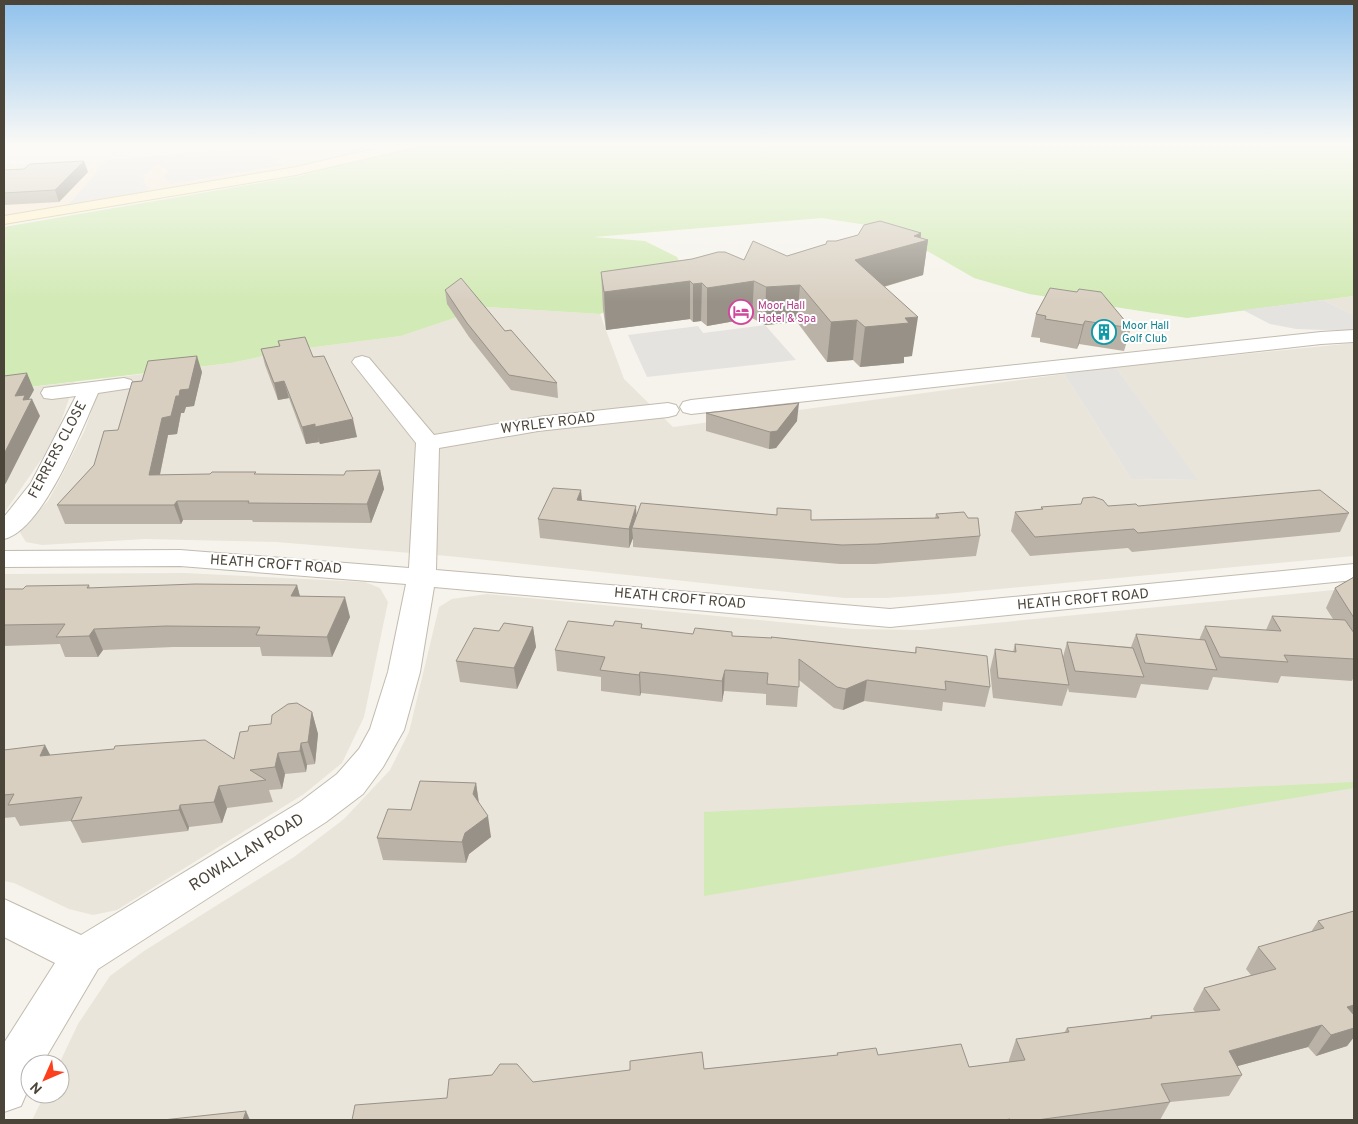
<svg xmlns="http://www.w3.org/2000/svg" width="1358" height="1124" viewBox="0 0 1358 1124" font-family="Overpass,sans-serif">
<rect width="100%" height="100%" fill="#f6f3ec"/>
<path fill="#eae5da" d="M 1354,296 L 1354,315 L 1323,300 Z
M 487,307 L 600,314 L 624,379 L 673,427 L 1064,374 L 1131,479 L 1197,480 L 1116,367 L 1354,343 L 1354,556 L 945,594 L 886,598 L 844,598 L 448,556 L 276,542 L 146,539 L 42,545 L 26,542 L 19,531 L 48,501 L 57,485 L 84,432 L 103,379 L 231,363 L 292,350 L 401,336 Z
M 75,382 L 59,427 L 43,457 L 4,513 L 4,390 Z
M 184,573 L 365,582 L 380,588 L 388,602 L 364,717 L 342,763 L 304,794 L 117,910 L 93,915 L 69,909 L 14,883 L 4,881 L 4,574 Z
M 1354,588 L 1354,1120 L 32,1120 L 45,1094 L 60,1094 L 59,1064 L 78,1024 L 110,976 L 144,951 L 294,857 L 344,819 L 390,770 L 409,732 L 439,607 L 452,599 L 487,594 L 853,629 L 922,630 Z"/>
<path fill="#f7ead8" d="M 288,145 L 387,145 L 324,161 L 4,216 L 4,165 L 113,160 Z"/>
<path fill="#d2eab5" d="M 422,145 L 1354,145 L 1354,296 L 1187,318 L 1029,294 L 974,278 L 917,245 L 879,227 L 822,218 L 594,237 L 645,241 L 677,257 L 683,270 L 673,282 L 600,314 L 487,307 L 401,336 L 292,350 L 231,363 L 4,390 L 4,227 L 300,176 Z
M 1354,782 L 1354,788 L 704,896 L 704,812 Z"/>
<path fill="#e5e3e0" d="M 267,147 L 277,166 L 171,184 L 163,177 L 168,170 L 156,165 L 147,174 L 138,175 L 146,176 L 143,181 L 149,189 L 145,192 L 69,204 L 107,160 Z
M 1323,300 L 1354,315 L 1354,331 L 1296,329 L 1270,324 L 1243,310 Z
M 765,325 L 796,360 L 647,377 L 628,335 L 698,326 L 703,333 Z
M 1116,367 L 1198,480 L 1131,479 L 1064,374 Z"/>
<g fill="none" stroke-linecap="round" stroke-linejoin="round">
<defs>
<path id="street" d="M 1354,330 L 1354,342 L 1321,344 L 691,414 L 683,412 L 680,407 L 683,402 L 691,400 L 1321,332 Z
M 362,356 L 369,358 L 434,435 L 538,417 L 668,403 L 676,405 L 679,410 L 676,415 L 668,417 L 538,431 L 439,448 L 436,570 L 890,609 L 1354,564 L 1354,580 L 890,627 L 434,587 L 420,672 L 404,730 L 383,767 L 363,794 L 326,822 L 98,969 L 42,1064 L 30,1064 L 30,1085 L 21,1106 L 4,1112 L 4,1043 L 55,963 L 4,937 L 4,899 L 81,935 L 300,802 L 337,774 L 359,749 L 370,729 L 388,672 L 406,584 L 180,566 L 4,567 L 4,551 L 180,550 L 409,568 L 416,443 L 352,362 L 355,358 Z
M 124,378 L 131,380 L 134,384 L 131,388 L 98,393 C 82,429 43,530 4,539 L 4,517 L 31,483 L 76,396 L 52,399 L 44,398 L 41,393 L 44,388 Z"/>
<path id="secondary" d="M 391,145 L 413,145 L 411,148 L 296,175 L 4,224 L 4,216 L 296,167 Z"/>
</defs>
<use href="#street" stroke="#c2bbae" stroke-width="2"/>
<use href="#secondary" stroke="#d6c79b" stroke-width="2"/>
<use href="#street" fill="#fff" fill-rule="evenodd"/>
<use href="#secondary" fill="#fff3cd" fill-rule="evenodd"/>
</g>
<path fill="#bab2a6" d="M 24,169 L 88,172 L 59,202 L 4,205 L 4,170 Z
M 921,233 L 921,238 L 928,240 L 923,275 L 884,287 L 912,356 L 904,357 L 904,363 L 860,367 L 853,360 L 827,362 L 797,322 L 765,325 L 752,318 L 707,326 L 701,321 L 693,322 L 690,319 L 606,330 L 603,309 L 601,272 L 787,256 L 836,241 Z
M 445,290 L 505,331 L 557,383 L 558,398 L 511,390 L 469,337 L 447,304 Z
M 1036,314 L 1131,328 L 1124,351 L 1079,344 L 1077,349 L 1040,342 L 1040,338 L 1031,337 Z
M 278,341 L 313,357 L 357,437 L 320,444 L 319,442 L 306,444 L 289,398 L 278,400 L 265,365 L 261,349 L 279,346 Z
M 202,372 L 194,406 L 186,407 L 184,413 L 181,413 L 177,434 L 168,435 L 160,475 L 344,475 L 380,470 L 384,489 L 371,523 L 253,522 L 252,520 L 183,520 L 181,524 L 65,524 L 57,505 L 94,465 L 118,430 Z
M 706,413 L 797,421 L 776,448 L 769,449 L 706,431 Z
M 582,501 L 637,516 L 811,520 L 935,518 L 936,514 L 980,536 L 976,556 L 875,564 L 840,564 L 633,547 L 633,538 L 629,548 L 540,538 L 538,519 Z
M 1108,506 L 1138,506 L 1349,513 L 1340,532 L 1132,552 L 1128,548 L 1030,556 L 1011,531 L 1015,512 L 1041,509 L 1041,507 Z
M 1354,577 L 1354,676 L 1352,681 L 1281,676 L 1278,683 L 1213,677 L 1208,690 L 1141,684 L 1136,698 L 1069,692 L 1068,688 L 1062,706 L 993,698 L 990,670 L 995,649 L 1013,652 L 1015,644 L 1063,657 L 1067,642 L 1131,647 L 1136,634 L 1199,640 L 1205,626 L 1266,630 L 1272,616 L 1333,619 L 1326,608 L 1335,588 Z
M 89,585 L 90,588 L 297,585 L 300,596 L 350,617 L 332,657 L 262,656 L 260,647 L 174,647 L 103,650 L 98,657 L 65,657 L 60,644 L 4,646 L 4,589 L 23,589 Z
M 642,624 L 642,628 L 693,634 L 771,638 L 771,637 L 915,653 L 916,647 L 990,687 L 985,707 L 943,702 L 942,711 L 864,701 L 843,710 L 834,708 L 799,680 L 797,707 L 766,705 L 766,694 L 724,691 L 722,702 L 641,693 L 640,696 L 601,691 L 601,677 L 557,671 L 555,650 L 613,626 Z
M 533,627 L 536,647 L 517,689 L 460,682 L 456,661 L 499,631 Z
M 312,712 L 318,734 L 315,764 L 307,765 L 306,772 L 285,774 L 282,789 L 269,790 L 273,802 L 227,808 L 222,823 L 189,827 L 188,831 L 82,843 L 71,821 L 20,826 L 15,817 L 4,818 L 4,750 L 51,755 L 234,759 L 248,731 L 271,724 Z
M 476,783 L 479,803 L 491,837 L 469,854 L 466,863 L 383,860 L 377,838 L 411,810 Z
M 1354,911 L 1354,1037 L 1347,1046 L 1316,1056 L 1308,1047 L 1237,1066 L 1242,1075 L 1229,1096 L 1170,1102 L 1160,1120 L 352,1120 L 447,1098 L 533,1082 L 704,1069 L 837,1055 L 837,1053 L 878,1055 L 969,1067 L 1009,1062 L 1009,1060 L 1016,1039 L 1064,1033 L 1067,1028 L 1150,1018 L 1151,1016 L 1195,1012 L 1193,1009 L 1204,988 L 1251,975 L 1246,969 L 1258,947 L 1311,932 L 1318,921 Z"/>
<path fill="#979187" d="M 84,161 L 88,172 L 59,202 L 55,190 Z
M 921,233 L 920,242 L 928,240 L 923,275 L 851,296 L 855,260 L 914,236 Z
M 690,281 L 690,319 L 606,330 L 604,292 Z
M 754,281 L 752,318 L 707,326 L 707,288 Z
M 702,283 L 701,321 L 693,322 L 693,284 Z
M 800,285 L 797,322 L 765,325 L 766,287 Z
M 918,317 L 912,356 L 904,357 L 904,363 L 860,367 L 865,327 L 905,318 Z
M 857,320 L 853,360 L 827,362 L 831,322 Z
M 1085,321 L 1079,344 L 1077,349 L 1083,325 Z
M 197,356 L 202,372 L 194,406 L 186,407 L 184,413 L 181,413 L 177,434 L 168,435 L 156,493 L 149,475 L 162,418 L 180,390 Z
M 27,373 L 34,390 L 28,401 L 32,399 L 40,416 L 6,483 L 4,486 L 4,454 L 15,396 Z
M 284,381 L 289,398 L 278,400 L 274,383 Z
M 799,403 L 797,421 L 776,448 L 769,449 L 770,432 Z
M 353,419 L 357,437 L 320,444 L 315,427 Z
M 315,424 L 319,442 L 306,444 L 302,427 Z
M 380,470 L 384,489 L 371,523 L 367,504 Z
M 581,490 L 583,509 L 577,500 Z
M 177,501 L 183,520 L 181,524 L 174,505 Z
M 636,506 L 637,525 L 632,528 L 633,538 L 629,548 L 629,529 Z
M 297,585 L 302,605 L 291,596 Z
M 345,597 L 350,617 L 332,657 L 327,637 Z
M 533,627 L 536,647 L 517,689 L 514,668 Z
M 94,629 L 103,650 L 98,657 L 89,636 Z
M 725,670 L 724,691 L 722,702 L 722,681 Z
M 640,672 L 641,693 L 640,696 L 639,675 Z
M 867,680 L 864,701 L 843,710 L 846,689 Z
M 312,712 L 318,734 L 315,764 L 308,742 Z
M 301,743 L 307,765 L 306,772 L 300,751 Z
M 45,745 L 56,766 L 40,756 Z
M 278,753 L 285,774 L 282,789 L 275,767 Z
M 476,783 L 479,804 L 473,794 Z
M 219,786 L 227,808 L 222,823 L 214,802 Z
M 180,805 L 189,827 L 188,831 L 179,810 Z
M 488,816 L 491,837 L 469,854 L 466,863 L 462,842 L 465,833 Z
M 1354,1005 L 1354,1021 L 1347,1007 Z
M 1322,1025 L 1308,1047 L 1216,1072 L 1229,1051 Z
M 1354,1028 L 1354,1037 L 1347,1046 L 1316,1056 L 1331,1035 Z
M 246,1111 L 250,1120 L 243,1120 Z"/>
<path fill="#d8cfc1" stroke="#979187" d="M 84,161 L 55,190 L 4,193 L 4,170 L 24,169 L 30,164 Z
M 880,221 L 921,233 L 914,236 L 928,240 L 855,260 L 918,317 L 905,318 L 909,323 L 865,327 L 857,320 L 831,322 L 800,285 L 766,287 L 754,281 L 707,288 L 702,283 L 693,284 L 690,281 L 604,292 L 601,272 L 692,259 L 718,252 L 725,252 L 744,260 L 753,241 L 787,256 L 826,244 L 827,241 L 836,241 L 858,235 L 864,225 Z
M 461,278 L 505,331 L 511,330 L 557,383 L 509,375 L 467,323 L 445,290 Z
M 1050,288 L 1077,292 L 1079,289 L 1101,292 L 1131,328 L 1085,321 L 1083,325 L 1045,319 L 1046,316 L 1036,314 Z
M 305,337 L 313,357 L 324,356 L 353,419 L 315,427 L 315,424 L 302,427 L 284,381 L 274,383 L 261,349 L 280,346 L 278,341 Z
M 197,356 L 189,389 L 180,390 L 179,396 L 176,396 L 171,416 L 162,418 L 149,475 L 210,474 L 212,472 L 256,472 L 254,474 L 344,475 L 346,471 L 380,470 L 367,504 L 248,503 L 249,501 L 177,501 L 174,505 L 57,505 L 94,465 L 104,431 L 118,430 L 132,382 L 142,381 L 148,361 Z
M 27,373 L 15,396 L 25,395 L 23,400 L 32,399 L 4,454 L 4,376 Z
M 799,403 L 777,431 L 770,432 L 706,413 Z
M 553,488 L 581,490 L 577,500 L 636,506 L 629,529 L 538,519 Z
M 1320,490 L 1349,513 L 1138,533 L 1134,529 L 1035,537 L 1015,512 L 1043,509 L 1041,507 L 1081,504 L 1083,498 L 1094,497 L 1103,500 L 1108,506 L 1136,504 L 1138,506 Z
M 641,503 L 777,515 L 777,508 L 811,510 L 811,520 L 939,518 L 936,514 L 964,512 L 968,518 L 978,518 L 980,536 L 878,544 L 842,545 L 632,528 Z
M 1354,577 L 1354,618 L 1335,588 Z
M 195,584 L 297,585 L 291,596 L 345,597 L 327,637 L 256,635 L 260,627 L 166,626 L 94,629 L 89,636 L 56,637 L 65,624 L 4,625 L 4,589 L 23,589 L 26,586 L 89,585 L 87,588 Z
M 1272,616 L 1345,620 L 1354,633 L 1354,659 L 1284,655 L 1288,662 L 1220,657 L 1205,626 L 1281,631 Z
M 568,621 L 613,626 L 615,621 L 642,624 L 641,628 L 693,634 L 695,628 L 732,632 L 732,636 L 772,638 L 771,637 L 916,653 L 916,647 L 987,656 L 990,687 L 945,681 L 946,690 L 867,680 L 846,689 L 837,687 L 799,659 L 799,687 L 767,684 L 768,673 L 725,670 L 722,681 L 640,672 L 639,675 L 600,670 L 605,657 L 555,650 Z
M 504,623 L 533,627 L 514,668 L 456,661 L 474,628 L 499,631 Z
M 1136,634 L 1205,640 L 1217,670 L 1145,663 Z
M 1067,642 L 1133,648 L 1144,677 L 1075,671 Z
M 1015,644 L 1061,649 L 1069,685 L 998,678 L 995,649 L 1016,652 Z
M 297,703 L 312,712 L 308,742 L 301,743 L 300,751 L 278,753 L 275,767 L 250,770 L 266,780 L 219,786 L 214,802 L 180,805 L 179,810 L 71,821 L 82,797 L 8,805 L 14,794 L 4,795 L 4,750 L 45,745 L 40,756 L 114,749 L 115,746 L 205,740 L 234,759 L 240,732 L 248,731 L 249,726 L 271,724 L 272,715 L 288,704 Z
M 420,781 L 476,783 L 473,794 L 488,816 L 465,833 L 462,842 L 377,838 L 388,809 L 411,810 Z
M 1354,911 L 1354,1005 L 1347,1007 L 1354,1015 L 1354,1028 L 1331,1035 L 1322,1025 L 1229,1051 L 1242,1075 L 1161,1084 L 1170,1102 L 1037,1120 L 1011,1120 L 1010,1119 L 1004,1120 L 352,1120 L 355,1105 L 447,1098 L 449,1079 L 492,1075 L 500,1064 L 517,1064 L 533,1082 L 630,1070 L 630,1061 L 702,1052 L 704,1069 L 838,1055 L 837,1053 L 876,1048 L 878,1055 L 961,1044 L 969,1067 L 1025,1060 L 1016,1039 L 1069,1032 L 1067,1028 L 1152,1018 L 1151,1016 L 1220,1010 L 1204,988 L 1276,969 L 1258,947 L 1324,928 L 1318,921 Z
M 246,1111 L 243,1120 L 163,1120 Z"/>
<linearGradient id="sky" x2="0" y2="1"><stop stop-color="#8fc1ec"/><stop offset="0.48" stop-color="#fbfaf6"/><stop offset="1" stop-color="#fbfaf6" stop-opacity="0"/></linearGradient>
<rect width="1358" height="302" fill="url(#sky)"/>
<defs>
<symbol id="hotel-ring" viewBox="-11 -11 22 22"><circle r="9.5" fill="#fff" stroke="#d1479c" stroke-width="1.5"/><path d="M-6-4.5h1.5V1H6V5H4.5V3h-9V5H-6ZM-4 0a1.8 1.8 0 1 1 3.6 0ZM.5 0V-2.5h3Q6-2.5 6 0Z" fill="#d1479c"/></symbol>
<symbol id="building-ring" viewBox="-11 -11 22 22"><circle r="9.5" fill="#fff" stroke="#0f9aa8" stroke-width="1.5"/><path d="M-4-6H4V6H1V3H-1V6H-4ZM-2.5-4.3h1.7v1.8h-1.7ZM.8-4.3h1.7v1.8H.8ZM-2.5-1h1.7V.8h-1.7ZM.8-1h1.7V.8H.8Z" fill="#0f9aa8"/></symbol>
</defs>
<g fill-rule="evenodd">
<use href="#hotel-ring" x="727" y="298" width="28" height="28"/>
<use href="#building-ring" x="1090" y="318" width="28" height="28"/>
</g>
<g text-anchor="middle" dominant-baseline="central" stroke-width="4" stroke-linejoin="round" paint-order="stroke">
<g font-size="11" fill="#b23c85" stroke="#fff" text-anchor="start">
<text x="758" y="306">Moor Hall<tspan x="758" dy="13">Hotel &amp; Spa</tspan></text>
</g>
<g font-size="11" fill="#0d838f" stroke="#fff" text-anchor="start">
<text x="1122" y="326">Moor Hall<tspan x="1122" dy="13">Golf Club</tspan></text>
</g>
<g font-size="14" fill="#4b4439" stroke="#fff">
<text transform="translate(548 424) rotate(-7)">WYRLEY ROAD</text>
<text transform="translate(58 450) rotate(-62)">FERRERS CLOSE</text>
<text transform="translate(276 565) rotate(4)">HEATH CROFT ROAD</text>
<text transform="translate(680 599) rotate(5)">HEATH CROFT ROAD</text>
<text transform="translate(1083 600) rotate(-5)">HEATH CROFT ROAD</text>
</g>
<g font-size="16" fill="#4b4439" stroke="#fff">
<text transform="translate(247 853) rotate(-32)">ROWALLAN ROAD</text>
</g>
</g>
<rect width="1358" height="1124" fill="none" stroke="#4b4439" stroke-width="10"/>
<g transform="translate(45 1079) rotate(225)"><circle r="24" fill="#ffffff" stroke="#b7b4b0"/>
<path d="M0-4L9 19L0 12L-9 19Z" fill="#fc3f1d"/>
<text y="-8" font-size="14" font-weight="bold" text-anchor="middle" fill="#4b4439">N</text>
</g>
</svg>
